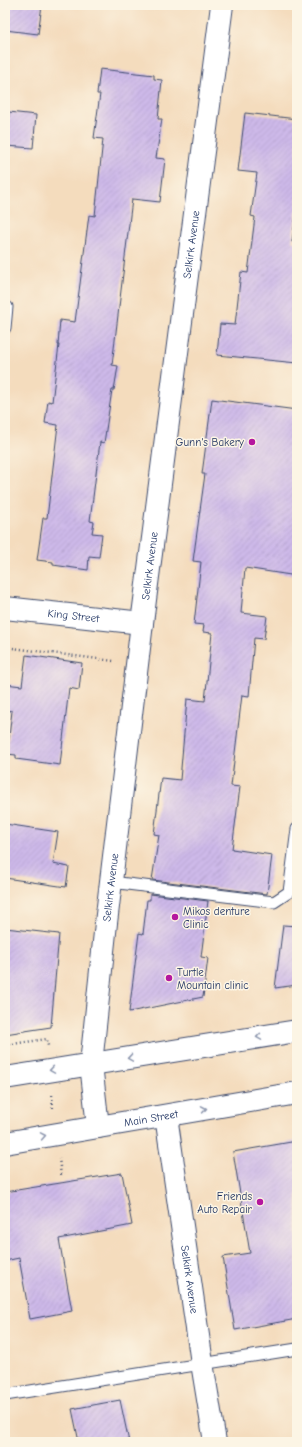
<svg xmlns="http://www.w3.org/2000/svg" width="302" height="1447" viewBox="0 0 302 1447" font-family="'Comic Neue',sans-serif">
<defs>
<pattern id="building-hatch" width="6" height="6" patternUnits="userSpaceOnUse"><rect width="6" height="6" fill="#ceb9e9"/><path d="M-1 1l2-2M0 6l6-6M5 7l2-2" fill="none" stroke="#b09fca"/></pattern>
</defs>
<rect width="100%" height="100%" fill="#fcf5e5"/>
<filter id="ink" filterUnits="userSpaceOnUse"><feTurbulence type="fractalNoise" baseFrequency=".025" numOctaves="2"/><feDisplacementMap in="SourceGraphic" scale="8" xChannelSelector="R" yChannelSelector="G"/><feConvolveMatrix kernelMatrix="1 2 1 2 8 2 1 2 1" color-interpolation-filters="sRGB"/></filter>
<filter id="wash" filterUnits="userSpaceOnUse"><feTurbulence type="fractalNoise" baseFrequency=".012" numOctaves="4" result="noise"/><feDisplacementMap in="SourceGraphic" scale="16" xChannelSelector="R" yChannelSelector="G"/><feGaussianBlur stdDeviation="0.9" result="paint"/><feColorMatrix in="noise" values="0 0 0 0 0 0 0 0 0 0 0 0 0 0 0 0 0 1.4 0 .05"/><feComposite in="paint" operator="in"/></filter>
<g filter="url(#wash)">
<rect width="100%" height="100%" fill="#f4dcbd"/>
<g id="blocks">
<path fill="url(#building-hatch)" d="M 5,5 L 42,5 L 38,34 L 5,30 Z
M 100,69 L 154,75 L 154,79 L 162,80 L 158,119 L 162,119 L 156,158 L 165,159 L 160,202 L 132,199 L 112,365 L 118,366 L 114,390 L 112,390 L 104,443 L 100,442 L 90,521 L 94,522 L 92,533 L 102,534 L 99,557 L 89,556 L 88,570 L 53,565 L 53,562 L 37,560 L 43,518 L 47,518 L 58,425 L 45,423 L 48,401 L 52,402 L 59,345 L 58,345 L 60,320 L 75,322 L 89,215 L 95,216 L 103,139 L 94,138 L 100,94 L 97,94 Z
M 9,112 L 36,115 L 33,148 L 6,146 Z
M 245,113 L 297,119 L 297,208 L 292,242 L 297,242 L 297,363 L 217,355 L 220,324 L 235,325 L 241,272 L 248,273 L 255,217 L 251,216 L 257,173 L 238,171 Z
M 212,399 L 297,410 L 297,576 L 245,568 L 241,613 L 267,616 L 264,639 L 254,638 L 249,696 L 242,695 L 231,786 L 240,787 L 232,849 L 272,855 L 267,894 L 152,880 L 159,835 L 154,834 L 161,778 L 180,780 L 187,699 L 205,701 L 212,633 L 203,632 L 204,625 L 194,624 L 201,562 L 193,561 L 205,474 L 202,474 Z
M 26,655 L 82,663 L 79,690 L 69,688 L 60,765 L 16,759 L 16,755 L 7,754 L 12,711 L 5,710 L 5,684 L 22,686 Z
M 5,824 L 58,832 L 53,864 L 69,867 L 66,887 L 5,878 Z
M 150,894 L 208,901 L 201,957 L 208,958 L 203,997 L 129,1012 L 139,933 L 143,934 L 147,900 L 150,900 Z
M 283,925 L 297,926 L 297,985 L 275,988 Z
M 5,928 L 59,934 L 51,1027 L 5,1034 Z
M 297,1141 L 297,1319 L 235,1330 L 223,1257 L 250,1253 L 233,1152 Z
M 122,1173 L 132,1225 L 59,1239 L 72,1311 L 30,1319 L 19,1258 L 5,1261 L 5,1192 Z
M 120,1400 L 129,1442 L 79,1442 L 72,1409 Z"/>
</g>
</g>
<g filter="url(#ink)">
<use href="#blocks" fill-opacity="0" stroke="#3c496c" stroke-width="1"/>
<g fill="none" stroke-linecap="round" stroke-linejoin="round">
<defs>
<path id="service" d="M 5,306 L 7,307 L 5,328
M 111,882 L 274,902 L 289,892 L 297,829
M 5,1395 L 297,1349"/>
<g id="minor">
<path id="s1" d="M 5,608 L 142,623"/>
<path id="s2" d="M 166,1116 L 202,1363 L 215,1442"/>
</g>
<g id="secondary">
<path id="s3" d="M 98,1127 L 91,1064 L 106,923 L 142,623 L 222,5"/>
</g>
<g id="primary">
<path d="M 5,1078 L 297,1031"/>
<path id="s4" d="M 5,1143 L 297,1093"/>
</g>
</defs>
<use href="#service" stroke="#3c496c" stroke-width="13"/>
<use href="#minor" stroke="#3c496c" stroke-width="24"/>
<use href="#secondary" stroke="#3c496c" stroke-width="24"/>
<use href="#primary" stroke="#3c496c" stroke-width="24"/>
<path stroke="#3c496c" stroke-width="2.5" stroke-dasharray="1 3" stroke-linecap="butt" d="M 5,647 L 114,661
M 5,1045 L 47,1039 L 48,1046
M 52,1095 L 53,1110
M 59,1158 L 61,1176"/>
<use href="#service" stroke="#fff" stroke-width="11"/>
<use href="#minor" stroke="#fff" stroke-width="22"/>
<use href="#secondary" stroke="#fff" stroke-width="22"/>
<use href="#primary" stroke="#fff" stroke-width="22"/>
</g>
<defs><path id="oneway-chevron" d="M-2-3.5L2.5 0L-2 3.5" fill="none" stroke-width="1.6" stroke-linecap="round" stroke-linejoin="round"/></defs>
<g stroke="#8d97ae">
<use href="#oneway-chevron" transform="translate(259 1037) rotate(171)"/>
<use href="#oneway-chevron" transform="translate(130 1058) rotate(171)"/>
<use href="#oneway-chevron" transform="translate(52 1070) rotate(171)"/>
<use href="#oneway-chevron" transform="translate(204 1109) rotate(-10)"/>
<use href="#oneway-chevron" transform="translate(43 1136) rotate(-10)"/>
</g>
</g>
<g fill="#b5179e" stroke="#fcf5e5" stroke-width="1.5">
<circle cx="252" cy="442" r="4"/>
<circle cx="175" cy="917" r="4"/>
<circle cx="169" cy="978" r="4"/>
<circle cx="260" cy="1202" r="4"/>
</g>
<g text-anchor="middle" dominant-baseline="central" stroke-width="3" stroke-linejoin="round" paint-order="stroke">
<g font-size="11" fill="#1b2f5e" stroke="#fcf5e5">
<text stroke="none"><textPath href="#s3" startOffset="889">Selkirk Avenue</textPath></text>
<text stroke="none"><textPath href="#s3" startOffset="565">Selkirk Avenue</textPath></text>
<text stroke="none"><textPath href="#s1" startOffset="69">King Street</textPath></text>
<text stroke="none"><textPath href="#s3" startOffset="241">Selkirk Avenue</textPath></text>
<text stroke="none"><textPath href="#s4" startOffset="148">Main Street</textPath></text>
<text stroke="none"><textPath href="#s2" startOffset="165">Selkirk Avenue</textPath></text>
</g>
<g font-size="11" fill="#1b2f5e" stroke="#fcf5e5" text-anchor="end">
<text x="244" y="442">Gunn's Bakery</text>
<text x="183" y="911" text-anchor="start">Mikos denture<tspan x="183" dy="13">Clinic</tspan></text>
<text x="177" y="972" text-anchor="start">Turtle<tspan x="177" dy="13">Mountain clinic</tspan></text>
<text x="252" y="1196">Friends<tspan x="252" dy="13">Auto Repair</tspan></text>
</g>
</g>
<rect width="302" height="1447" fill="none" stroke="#fcf5e5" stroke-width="20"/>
</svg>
